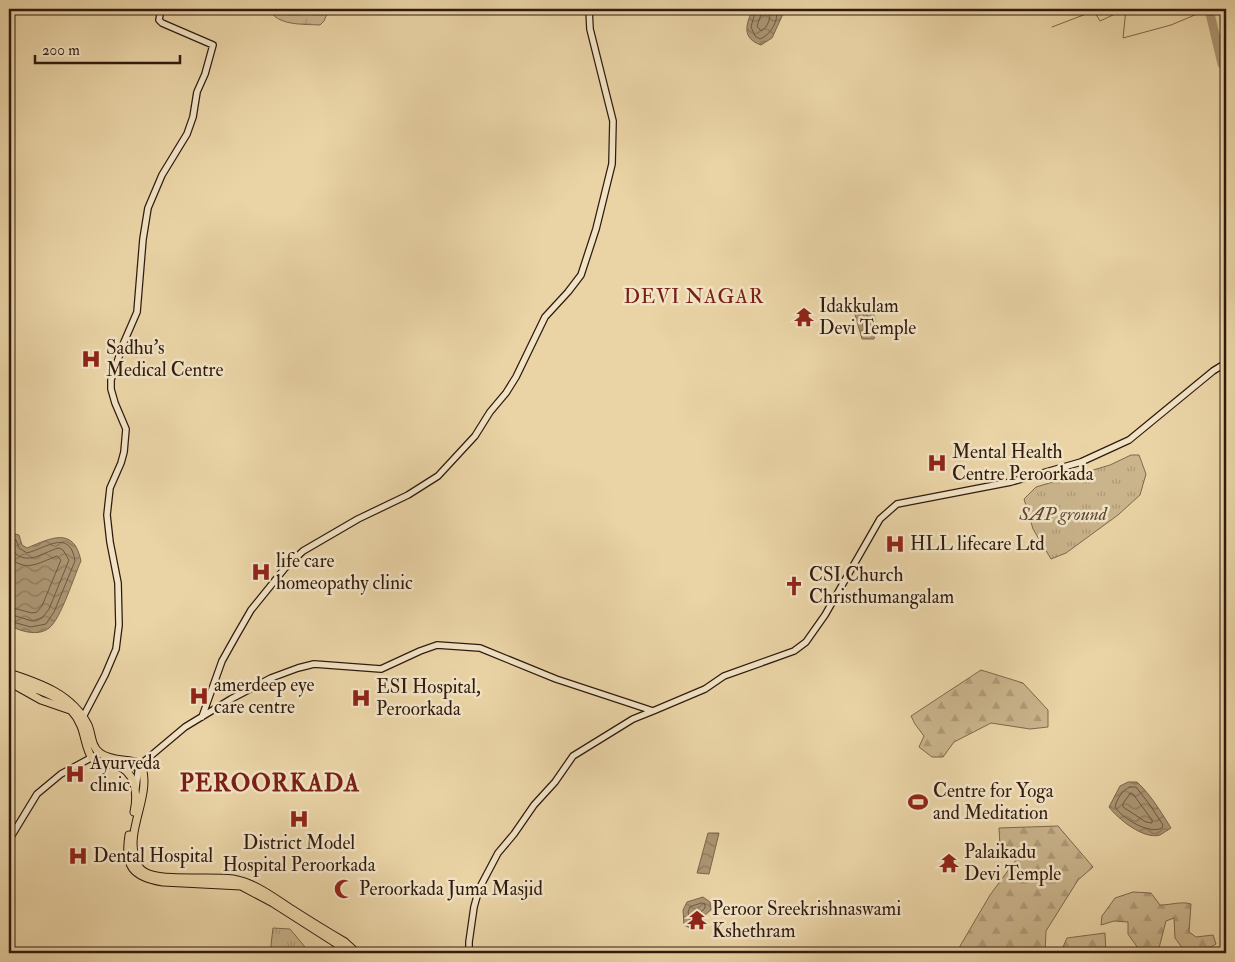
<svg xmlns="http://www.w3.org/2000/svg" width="1235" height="962" viewBox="0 0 1235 962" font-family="'IM FELL Double Pica',serif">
<defs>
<pattern id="forest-firs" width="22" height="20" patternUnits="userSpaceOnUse" patternTransform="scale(1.25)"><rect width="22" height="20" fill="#cab48c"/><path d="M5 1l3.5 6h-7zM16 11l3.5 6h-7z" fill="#ae9a78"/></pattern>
<pattern id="wetland-marsh" width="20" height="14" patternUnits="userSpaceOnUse" patternTransform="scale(1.25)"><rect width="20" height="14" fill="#cab48c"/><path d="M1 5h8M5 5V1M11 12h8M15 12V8" fill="none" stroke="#ae9a78"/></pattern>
<pattern id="park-tufts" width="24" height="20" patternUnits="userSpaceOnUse" patternTransform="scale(1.25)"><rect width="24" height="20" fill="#cab48c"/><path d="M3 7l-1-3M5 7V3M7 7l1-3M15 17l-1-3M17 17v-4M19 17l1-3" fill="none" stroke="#ae9a78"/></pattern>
<pattern id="water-waves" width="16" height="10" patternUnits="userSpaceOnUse" patternTransform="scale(1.25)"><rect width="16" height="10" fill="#ab9572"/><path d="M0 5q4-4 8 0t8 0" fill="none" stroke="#8c795c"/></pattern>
</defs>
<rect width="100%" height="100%" fill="#ead4a6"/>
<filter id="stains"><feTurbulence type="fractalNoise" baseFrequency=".004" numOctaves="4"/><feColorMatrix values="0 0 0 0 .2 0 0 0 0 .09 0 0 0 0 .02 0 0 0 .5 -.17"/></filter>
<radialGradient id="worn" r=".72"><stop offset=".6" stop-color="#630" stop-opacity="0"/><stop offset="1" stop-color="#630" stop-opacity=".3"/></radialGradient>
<path fill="url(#forest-firs)" stroke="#7d674d" d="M 981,670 L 1023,683 L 1048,710 L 1048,727 L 1030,729 L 991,723 L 954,742 L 943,757 L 932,757 L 919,747 L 924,736 L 915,724 L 911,716 Z
M 1058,826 L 1093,867 L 1078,880 L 1046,931 L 1045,953 L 956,953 L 990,895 L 1016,860 L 1000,846 L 999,828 Z
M 1133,892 L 1151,893 L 1160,905 C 1171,905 1181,901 1191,904 L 1189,932 L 1196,937 L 1213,935 L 1216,944 L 1211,947 L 1183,949 L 1175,938 L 1174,918 L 1166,921 L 1159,948 L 1138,948 L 1128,934 L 1128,922 L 1114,921 L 1101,925 L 1102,916 L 1115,898 Z
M 1105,933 L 1106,953 L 1072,953 L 1072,951 L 1063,947 L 1067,938 Z"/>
<path fill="url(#wetland-marsh)" stroke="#7d674d" d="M 272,9 L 329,9 L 324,21 L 320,25 C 305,24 280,26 271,12 Z"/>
<path fill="url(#park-tufts)" stroke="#7d674d" d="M 1131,455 L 1139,455 L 1146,474 L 1140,495 L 1118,515 L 1066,553 L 1051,559 L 1033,529 L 1024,499 L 1036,487 L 1110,465 Z
M 273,928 L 290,929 L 305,947 L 303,953 L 272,953 L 271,945 Z"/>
<path fill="url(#water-waves)" stroke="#7a644a" d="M 753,9 L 781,9 L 783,14 L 772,38 L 761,45 C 741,38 746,24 753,9 Z
M 852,304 C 875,309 879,315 874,339 L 862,339 Z
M 11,533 L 19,535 L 22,545 L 27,548 C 51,538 74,526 81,561 C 74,576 61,619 49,628 C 38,637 19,631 9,625 L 9,535 Z
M 1128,782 L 1137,782 C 1151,795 1161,812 1171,828 C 1167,830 1164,833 1160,835 C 1144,840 1118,819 1109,807 L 1120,786 Z
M 708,833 L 719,833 L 709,874 L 697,873 Z
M 703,897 L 710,902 L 711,910 C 703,916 698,924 690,928 L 684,925 L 683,910 L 687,902 Z"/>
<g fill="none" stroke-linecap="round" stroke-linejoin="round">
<path stroke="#6e5840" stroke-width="1" d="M 756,9 L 751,27 L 755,36 L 760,39 C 772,34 778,21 777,9
M 763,9 L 757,26 L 761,31 C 768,28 771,17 770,9
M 863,311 C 870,315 873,327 869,334 L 865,332 L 860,315 Z
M 9,539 L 16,540 L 19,548 L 27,553 C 46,548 70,528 75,561 L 54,612 L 46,624 L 31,627 L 9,621
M 9,545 C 12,547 13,551 16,554 C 30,565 45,551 59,548 L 63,550 L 69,560 L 49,609 L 42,618 L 32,621 L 9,614
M 9,557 C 26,573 38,563 57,556 L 61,560 L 42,606 L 37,612 L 32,613 L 9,607
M 1130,787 L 1136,787 L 1150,805 L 1163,825 L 1162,828 C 1149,835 1122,818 1115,807 C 1117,799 1122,790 1130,787 Z
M 1131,793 L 1133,794 L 1152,820 L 1152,823 L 1146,822 L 1123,807 L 1123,804 Z
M 702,903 L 705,904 L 705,908 L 693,920 L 690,920 L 688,912 L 690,907 Z"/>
<path stroke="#7a644a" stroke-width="1" d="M 1052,27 L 1094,11 L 1100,21 L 1126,9 L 1123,38 L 1171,25 L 1209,9"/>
<path stroke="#ab9572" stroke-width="9" d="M 1209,9 L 1222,64 L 1226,67"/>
<defs>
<path id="secondary" d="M 202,717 L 222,661 L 236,636 L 251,610 L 285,568 L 303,551 L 358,519 L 408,495 L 438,476 L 475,436 L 490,412 L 506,393 L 516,377 L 545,317 L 568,292 L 581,275 L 596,229 L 612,164 L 613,121 L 590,29 L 589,9
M 82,719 L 105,675 L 116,649 L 119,625 L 118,583 L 110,542 L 107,515 L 110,488 L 121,463 L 124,452 L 126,429 L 115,403 L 111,389 L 111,380 L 124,342 L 137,312 L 143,239 L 148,208 L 162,175 L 187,134 L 193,117 L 197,92 L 205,74 L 213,45 L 162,23 L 159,20 L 161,9
M 119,766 L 132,767 L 141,764 L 185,727 L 231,699 L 271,678 L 298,668 L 314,664 L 381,669 L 420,651 L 437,645 L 480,648 L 556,679 L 653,711 L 705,689 L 724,676 L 794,651 L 806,642 L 825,615 L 880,519 L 897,504 L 1011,482 L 1081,462 L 1129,440 L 1213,371 L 1226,363
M 136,788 L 138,772 L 141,764
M 9,840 L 37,794 L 61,774 L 100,753
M 9,952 L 9,953
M 469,953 L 469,942 L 474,907 L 479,889 L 498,853 L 514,834 L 534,805 L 555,782 L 573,756 L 633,719 L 653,711"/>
<path id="primary" d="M 9,673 C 40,683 72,694 88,725 C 92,734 91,747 100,753 C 111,762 128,758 141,764 C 153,795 124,830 136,861 C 138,867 143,872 149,874 C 171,881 209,876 233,879 C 256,883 274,898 293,910 C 310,921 328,932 345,942 L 357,953
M 9,680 C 36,689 69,696 81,726 C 85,736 86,750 92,758 C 98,765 106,764 114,765 C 136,770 138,793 134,812
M 13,682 L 16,686 L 41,700 L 70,710
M 129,835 C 124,866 132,877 163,882 L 241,886 L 273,903 L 334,942 L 349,953"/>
</defs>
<use href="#secondary" stroke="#301a0e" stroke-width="8"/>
<use href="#primary" stroke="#301a0e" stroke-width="9"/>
<use href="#secondary" stroke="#f1e3c5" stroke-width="5.5"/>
<use href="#primary" stroke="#ead4a6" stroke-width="7"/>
</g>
<defs>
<symbol id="temple-bare" viewBox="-9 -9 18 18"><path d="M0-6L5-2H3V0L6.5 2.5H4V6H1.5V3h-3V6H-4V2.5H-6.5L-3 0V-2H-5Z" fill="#8f2418" stroke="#f1e3c5" stroke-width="2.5" paint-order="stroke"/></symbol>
<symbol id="hospital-bare" viewBox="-9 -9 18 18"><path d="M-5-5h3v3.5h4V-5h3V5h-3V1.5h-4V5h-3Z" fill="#8f2418" stroke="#f1e3c5" stroke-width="2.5" paint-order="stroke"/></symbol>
<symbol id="church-bare" viewBox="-9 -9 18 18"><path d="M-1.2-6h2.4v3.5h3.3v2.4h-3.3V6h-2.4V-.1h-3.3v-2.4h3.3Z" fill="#8f2418" stroke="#f1e3c5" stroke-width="2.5" paint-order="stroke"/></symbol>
<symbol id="stadium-bare" viewBox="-9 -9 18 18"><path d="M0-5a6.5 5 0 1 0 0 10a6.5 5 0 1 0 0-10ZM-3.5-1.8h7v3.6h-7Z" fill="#8f2418" stroke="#f1e3c5" stroke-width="2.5" paint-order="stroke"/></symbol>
<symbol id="mosque-bare" viewBox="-9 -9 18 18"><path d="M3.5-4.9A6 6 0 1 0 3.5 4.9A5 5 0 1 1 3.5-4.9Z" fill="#8f2418" stroke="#f1e3c5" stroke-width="2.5" paint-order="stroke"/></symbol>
</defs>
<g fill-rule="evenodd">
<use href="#temple-bare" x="790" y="303" width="28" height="28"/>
<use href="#hospital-bare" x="77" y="345" width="28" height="28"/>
<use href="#hospital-bare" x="923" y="449" width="28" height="28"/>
<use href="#hospital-bare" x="881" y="530" width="28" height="28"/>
<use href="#hospital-bare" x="247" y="558" width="28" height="28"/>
<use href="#church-bare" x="780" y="572" width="28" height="28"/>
<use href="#hospital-bare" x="185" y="682" width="28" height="28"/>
<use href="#hospital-bare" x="347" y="684" width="28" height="28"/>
<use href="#hospital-bare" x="61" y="760" width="28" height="28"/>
<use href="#stadium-bare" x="904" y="788" width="28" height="28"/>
<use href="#hospital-bare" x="285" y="805" width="28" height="28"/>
<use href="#hospital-bare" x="64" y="842" width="28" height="28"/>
<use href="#temple-bare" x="935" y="849" width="28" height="28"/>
<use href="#mosque-bare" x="330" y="875" width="28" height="28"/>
<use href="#temple-bare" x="683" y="906" width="28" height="28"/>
</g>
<g text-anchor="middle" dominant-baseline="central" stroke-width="5" stroke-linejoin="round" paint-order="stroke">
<g font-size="19" fill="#301a0e" stroke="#f1e3c5" text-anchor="start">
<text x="819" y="306">Idakkulam<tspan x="819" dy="22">Devi Temple</tspan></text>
<text x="106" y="348">Sadhu's<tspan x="106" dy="22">Medical Centre</tspan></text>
<text x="952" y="452">Mental Health<tspan x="952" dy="22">Centre Peroorkada</tspan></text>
<text x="910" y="544">HLL lifecare Ltd</text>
<text x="276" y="561">life care<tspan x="276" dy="22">homeopathy clinic</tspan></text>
<text x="809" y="575">CSI Church<tspan x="809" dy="22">Christhumangalam</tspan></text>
<text x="214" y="685">amerdeep eye<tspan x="214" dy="22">care centre</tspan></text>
<text x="376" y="687">ESI Hospital,<tspan x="376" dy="22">Peroorkada</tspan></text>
<text x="90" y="763">Ayurveda<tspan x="90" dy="22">clinic</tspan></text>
<text x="933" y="791">Centre for Yoga<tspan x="933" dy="22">and Meditation</tspan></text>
<text x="299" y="843" text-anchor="middle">District Model<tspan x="299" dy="22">Hospital Peroorkada</tspan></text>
<text x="964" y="852">Palaikadu<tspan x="964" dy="22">Devi Temple</tspan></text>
<text x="93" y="856">Dental Hospital</text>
<text x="359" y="889">Peroorkada Juma Masjid</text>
<text x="712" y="909">Peroor Sreekrishnaswami<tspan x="712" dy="22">Kshethram</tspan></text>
</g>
<g font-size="19" font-style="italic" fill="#5e4834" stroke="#f1e3c5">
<text x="1063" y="514">SAP ground</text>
</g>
<g font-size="20" letter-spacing="1" fill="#7a1f14" stroke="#f1e3c5">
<text x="694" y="296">DEVI NAGAR</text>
</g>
<g font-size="24" font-weight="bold" letter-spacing="1" fill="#7a1f14" stroke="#f1e3c5">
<text x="270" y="783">PEROORKADA</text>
</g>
</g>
<rect width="1235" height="962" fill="none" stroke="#ead4a6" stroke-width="30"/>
<rect x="10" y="10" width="1215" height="942" fill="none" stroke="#301a0e" stroke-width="2.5"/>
<rect x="15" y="15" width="1205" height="932" fill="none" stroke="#301a0e"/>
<path d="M35 55v8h145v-8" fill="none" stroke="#301a0e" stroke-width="2.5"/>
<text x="42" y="55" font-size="15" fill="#301a0e" stroke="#f1e3c5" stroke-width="4" paint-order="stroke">200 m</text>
<rect width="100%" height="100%" filter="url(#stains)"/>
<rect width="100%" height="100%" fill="url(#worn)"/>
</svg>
